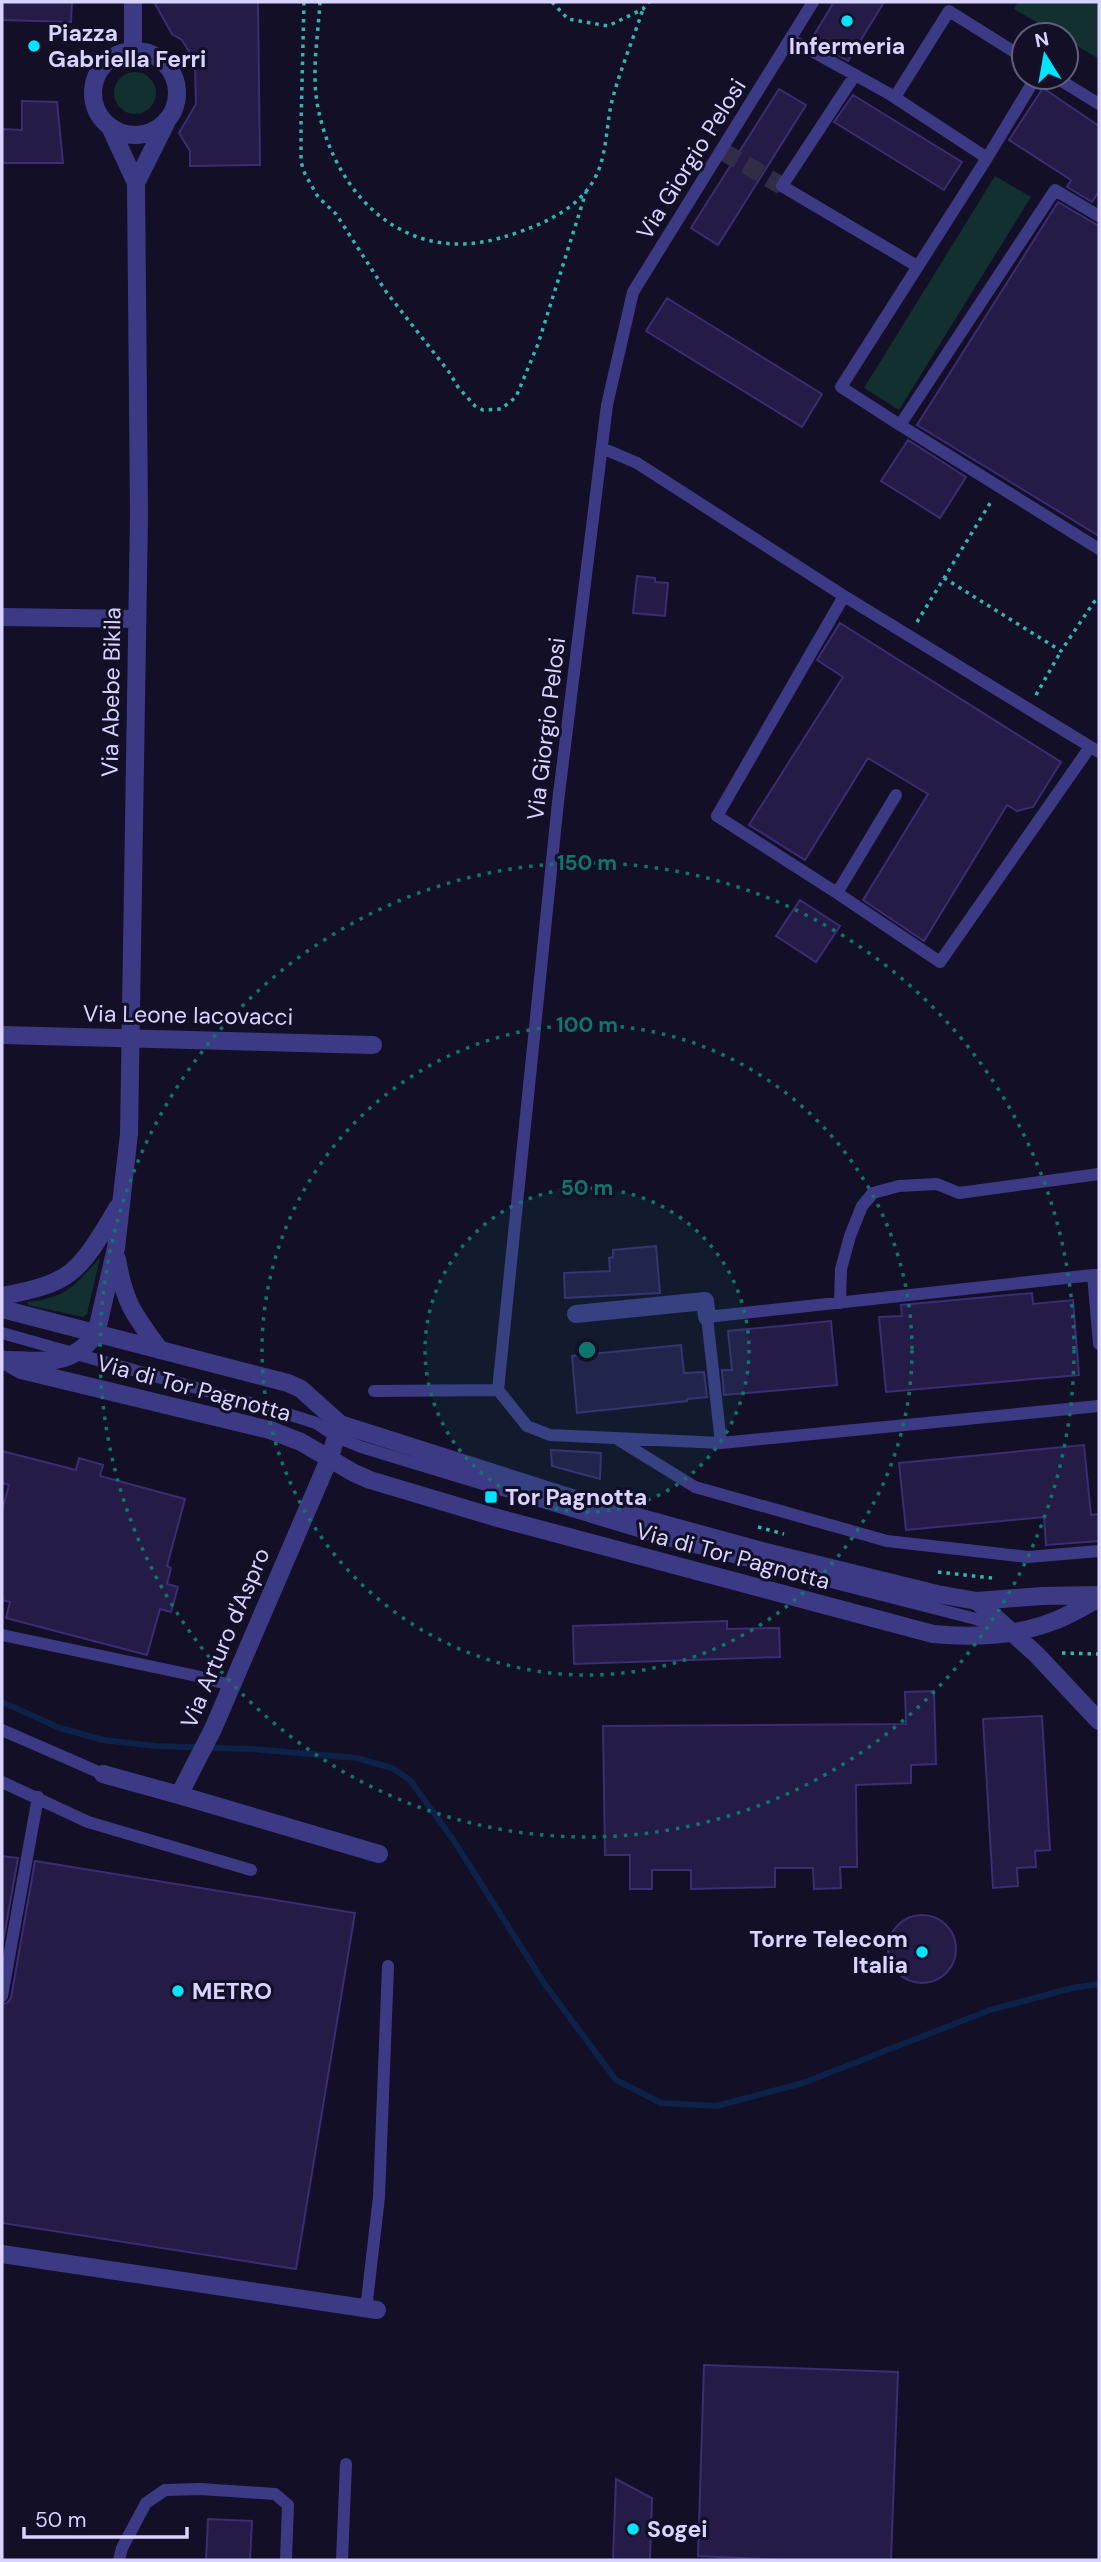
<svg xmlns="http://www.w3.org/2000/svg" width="1101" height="2562" viewBox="0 0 1101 2562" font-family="'DM Sans',sans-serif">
<rect width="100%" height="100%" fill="#130f26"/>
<path fill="#12302f" d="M 1018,2 L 1099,2 L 1099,59 L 1066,39 L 1066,35 L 1059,35 L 1014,9 Z
M114 93a21 21 0 1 1 42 0a21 21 0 1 1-42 0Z
M 995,176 L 1031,197 L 899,410 L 864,388 Z
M 100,1258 L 87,1314 L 83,1317 L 28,1305 L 27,1302 C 69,1297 73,1286 100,1258 Z"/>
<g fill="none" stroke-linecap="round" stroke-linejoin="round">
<path stroke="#0c2248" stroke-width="6" d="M 2,1702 L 60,1728 L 103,1740 L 156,1746 L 250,1749 L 357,1758 L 392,1768 L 410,1780 L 454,1841 L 544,1983 L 616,2080 L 661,2103 L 716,2106 L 803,2083 L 990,2010 L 1072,1988 L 1099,1984"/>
</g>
<path fill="#241b47" stroke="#3b2d73" stroke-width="2" d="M 2,2 L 72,2 L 71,22 L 2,20 Z
M 154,2 L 258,2 L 260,165 L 190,166 L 190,151 L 179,133 L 196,104 L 195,66 L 188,50 L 182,40 L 172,34 Z
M 834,2 L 884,2 L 848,61 L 811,40 Z
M 1043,88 L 1099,126 L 1099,191 L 1092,202 L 1067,187 L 1071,180 L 1009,140 Z
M 779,89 L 806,105 L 718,245 L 691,228 Z
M 853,95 L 962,162 L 944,190 L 834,122 Z
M 22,101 L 57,102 L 63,163 L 2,163 L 2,129 L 22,130 Z
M 1058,202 L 1099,226 L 1099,536 L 917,425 Z
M 667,298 L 822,394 L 802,427 L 646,331 Z
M 908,440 L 966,477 L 940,518 L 881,481 Z
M 637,576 L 655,578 L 655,582 L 668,583 L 665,616 L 633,613 Z
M 840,623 L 1061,762 L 1033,807 L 1017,811 L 1007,805 L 924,941 L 863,900 L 928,794 L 868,758 L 805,860 L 749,825 L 843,677 L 817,660 Z
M 800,900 L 840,926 L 816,962 L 776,936 Z
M 656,1246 L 660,1293 L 565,1298 L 564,1273 L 610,1271 L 609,1258 L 613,1257 L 613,1250 Z
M 1032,1293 L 1033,1304 L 1073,1300 L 1079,1375 L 886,1392 L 879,1317 L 902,1316 L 901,1305 Z
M 831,1321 L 837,1385 L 724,1395 L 722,1370 L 732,1370 L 728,1331 Z
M 681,1345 L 684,1373 L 704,1372 L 707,1397 L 687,1399 L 687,1401 L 577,1413 L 572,1356 Z
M 1084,1445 L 1091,1515 L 1099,1514 L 1099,1541 L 1046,1545 L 1044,1517 L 906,1530 L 899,1463 Z
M 551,1450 L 601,1453 L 600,1479 L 552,1466 Z
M 2,1451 L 76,1470 L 79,1458 L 103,1465 L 100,1476 L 185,1499 L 167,1566 L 171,1568 L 167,1584 L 178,1587 L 171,1612 L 160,1609 L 147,1655 L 6,1618 L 10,1602 L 2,1600 L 2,1511 L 9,1485 L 2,1483 Z
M 727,1621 L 727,1629 L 779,1628 L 780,1657 L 574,1664 L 573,1626 Z
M 934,1691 L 936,1764 L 911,1765 L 911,1783 L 856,1785 L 857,1867 L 840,1867 L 841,1888 L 814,1889 L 813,1868 L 775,1868 L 775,1887 L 691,1889 L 691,1870 L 652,1870 L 652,1889 L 630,1889 L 630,1855 L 605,1855 L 603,1726 L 906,1724 L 905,1692 Z
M 1042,1716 L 1050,1850 L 1035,1851 L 1036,1867 L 1017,1868 L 1018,1886 L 993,1888 L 983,1719 Z
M 2,1856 L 18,1858 L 2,1948 Z
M 35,1861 L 355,1913 L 296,2269 L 2,2223 L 2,2005 L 8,2002 L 11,1998 Z
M888 1949a34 34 0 1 1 68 0a34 34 0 1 1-68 0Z
M 704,2365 L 898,2372 L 891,2560 L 787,2560 L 698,2556 Z
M 616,2479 L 652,2498 L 650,2560 L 613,2560 Z
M 208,2519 L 252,2521 L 250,2560 L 206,2560 Z"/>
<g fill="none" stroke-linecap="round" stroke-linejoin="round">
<path stroke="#312d47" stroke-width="18" stroke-dasharray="18 9" stroke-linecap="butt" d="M 722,151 L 782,186"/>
<path stroke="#2fb8b0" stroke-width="3.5" stroke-dasharray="3.5 5" stroke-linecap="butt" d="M 304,2 L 301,124 L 301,162 L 305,174 L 318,197 L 336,214 L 387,293 L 449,372 L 458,387 L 475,406 L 483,410 L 501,409 L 516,397 L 538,344 L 586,192
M 320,2 C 318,37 311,73 318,108 C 336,197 406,265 500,238 C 529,230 568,215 587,190 C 607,166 605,134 611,105 C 619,72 633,40 643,9
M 552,2 L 568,19 L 608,26 L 643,9 L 649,2
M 944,578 L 1061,651 L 1094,602 L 1099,599
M 917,622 L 992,500
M 1036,695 L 1061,651
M 758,1527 L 784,1534
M 938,1572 L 992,1578
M 1062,1653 L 1099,1654"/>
<path stroke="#3d3a85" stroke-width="12" d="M 790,39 L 895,97 L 949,11 L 1024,58
M 855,75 L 782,186 L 917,266
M 1055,77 L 1099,104
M 891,95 L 987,158 L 1036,77
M 987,158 L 841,387 L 900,425 L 1055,190 L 1099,216
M 900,425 L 1099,549
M 602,448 L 637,463 L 844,596 L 1099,752
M 844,596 L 717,816 L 837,893 L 896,795
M 837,893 L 940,962 L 1090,747
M 1099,1275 L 1093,1275 L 1099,1344
M 840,1303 L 841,1269 L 850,1236 L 862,1206 L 873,1193 L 899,1186 L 937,1184 L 959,1193 L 1099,1174
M 2,1333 L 275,1410 L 316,1423 L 337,1437 L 361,1447 L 671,1541 L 976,1619 L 1002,1628
M 498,1390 L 527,1426 L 550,1435 L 721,1443 L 1099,1406
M 374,1391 L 498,1390 L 558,802 L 607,405 L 633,292 L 813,2
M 617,1439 L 695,1487 L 887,1541 L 1028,1557 L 1099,1551
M 721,1443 L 707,1317 L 1093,1275
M 2,1635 L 192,1675 L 231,1685
M 2,1730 L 103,1774
M 2,1782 L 88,1822 L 251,1870
M 2,1996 L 38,1797
M 366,2309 L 379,2197 L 388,1966
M 119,2560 L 122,2548 L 146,2503 L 165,2490 L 201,2489 L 275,2494 L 288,2505 L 286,2560
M 342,2560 L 346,2464"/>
<path stroke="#3d3a85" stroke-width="18" d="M 133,2 L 133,51
M93 93a42 42 0 1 1 84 0a42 42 0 1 1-84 0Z
M 136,183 L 166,123
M 2,617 L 137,619
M 2,1035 L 373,1045
M 117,1259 C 124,1302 134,1315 160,1350
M 2,1296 C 76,1283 80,1269 118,1207
M 576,1314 L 705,1301 L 707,1317
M 8,1360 C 45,1360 70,1368 96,1334 L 116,1248 L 129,1134 L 139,515 L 136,183 L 110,127
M 977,1601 L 1036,1654 L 1099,1721
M 103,1774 L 179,1795 L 213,1729 L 330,1457 L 340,1424
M 179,1795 L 379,1854
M 2,2254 L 377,2310"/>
<path stroke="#3d3a85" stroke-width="18" d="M 2,1309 L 288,1383 L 301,1389 L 340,1424 L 594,1505 L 762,1551 L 937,1594 L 977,1601 L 1042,1596 L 1099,1595
M 2,1359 L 21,1370 L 270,1430 L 301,1442 L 354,1473 L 370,1480 L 494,1517 L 933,1634 C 974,1638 1016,1636 1054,1621 C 1070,1615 1085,1606 1099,1598"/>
</g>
<circle cx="587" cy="1350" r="162" fill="#0f766e" fill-opacity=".12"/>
<g fill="none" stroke="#0f766e" stroke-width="3.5" stroke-dasharray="3.5 7">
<circle cx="587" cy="1350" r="162"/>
<circle cx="587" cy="1350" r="325"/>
<circle cx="587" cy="1350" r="487"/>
</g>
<g fill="#00e5ff" stroke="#130f26" stroke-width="2.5">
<circle cx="847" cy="21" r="7"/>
<circle cx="34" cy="46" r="7"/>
<rect x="484" y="1490" width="14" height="14" rx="3.5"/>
<circle cx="922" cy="1952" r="7"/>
<circle cx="178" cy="1991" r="7"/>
<circle cx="633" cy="2529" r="7"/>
</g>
<g text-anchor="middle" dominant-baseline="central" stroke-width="6" stroke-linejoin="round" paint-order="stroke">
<g font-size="23" font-weight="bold" fill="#d9d4ff" stroke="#130f26" text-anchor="start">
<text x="48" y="33">Piazza<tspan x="48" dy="26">Gabriella Ferri</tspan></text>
<text x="847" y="46" text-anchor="middle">Infermeria</text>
<text x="505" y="1497">Tor Pagnotta</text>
<text x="908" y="1939" text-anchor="end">Torre Telecom<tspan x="908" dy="26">Italia</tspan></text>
<text x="192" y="1991">METRO</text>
<text x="647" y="2529">Sogei</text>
</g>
<g font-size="23" fill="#d9d4ff" stroke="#130f26">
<text transform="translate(691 159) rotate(-58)">Via Giorgio Pelosi</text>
<text transform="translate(111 692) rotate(-89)">Via Abebe Bikila</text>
<text transform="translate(546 729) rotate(-83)">Via Giorgio Pelosi</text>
<text transform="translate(188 1015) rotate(1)">Via Leone Iacovacci</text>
<text transform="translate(194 1388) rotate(15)">Via di Tor Pagnotta</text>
<text transform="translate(733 1556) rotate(15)">Via di Tor Pagnotta</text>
<text transform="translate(225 1638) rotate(-67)">Via Arturo d'Aspro</text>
</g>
</g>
<circle cx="587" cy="1350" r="10" fill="#0f766e" stroke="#130f26" stroke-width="3.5"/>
<g font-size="21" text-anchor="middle" font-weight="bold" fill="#0f766e" stroke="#130f26" stroke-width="6" stroke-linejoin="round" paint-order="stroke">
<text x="587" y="870">150 m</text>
<text x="587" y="1032">100 m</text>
<text x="587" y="1195">50 m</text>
</g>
<rect width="1101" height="2562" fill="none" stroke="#d9d4ff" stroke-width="7"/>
<g transform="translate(1045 56) rotate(349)"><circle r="33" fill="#130f26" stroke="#625e7d" stroke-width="2"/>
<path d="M0-5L12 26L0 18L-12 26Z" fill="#00e5ff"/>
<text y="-10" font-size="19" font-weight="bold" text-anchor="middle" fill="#d9d4ff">N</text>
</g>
<path d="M24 2527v10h163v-10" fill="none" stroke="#d9d4ff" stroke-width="3.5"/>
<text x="35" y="2527" font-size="21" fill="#d9d4ff" stroke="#130f26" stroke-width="5" paint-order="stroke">50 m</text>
</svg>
